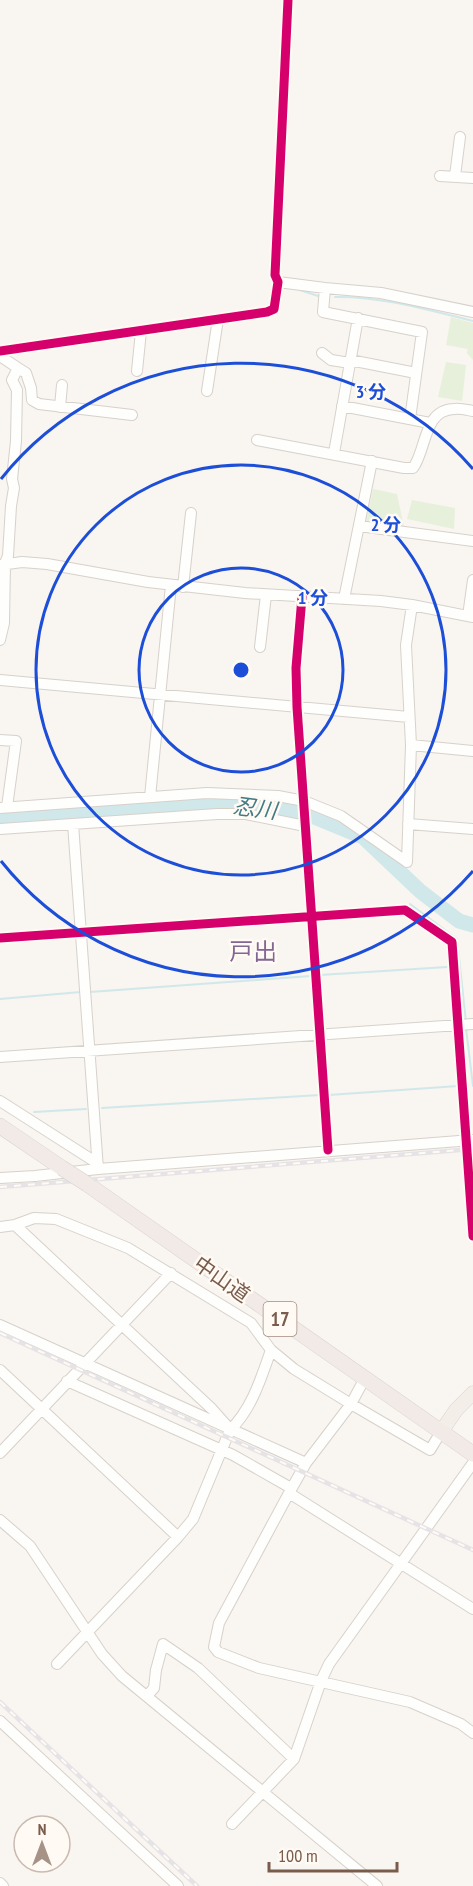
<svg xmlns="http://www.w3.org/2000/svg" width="473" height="1886" viewBox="0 0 473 1886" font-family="'PT Sans Narrow','Noto Sans JP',sans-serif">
<rect width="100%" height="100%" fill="#f9f5f0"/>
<path fill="#e7f0db" d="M 451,317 L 473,323 L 473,360 L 467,353 L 468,349 L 446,345 Z
M 446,362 L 466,365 L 462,401 L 438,397 Z
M 373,489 L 397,494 L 404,527 L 366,522 Z
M 412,500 L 455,508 L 454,529 L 407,519 Z"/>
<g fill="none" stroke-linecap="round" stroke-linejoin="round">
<path stroke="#d0e8ea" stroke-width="2" d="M 300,290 L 318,296
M 335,297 C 381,296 428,310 473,321
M 419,892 L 420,891
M 410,904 L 457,939 L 466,1022
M 320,975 L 447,967
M 90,992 L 311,976
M 0,999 L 81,992
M 466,1028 L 473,1086
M 329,1095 L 458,1086
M 102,1108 L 320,1095
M 34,1112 L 86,1109"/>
<path stroke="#d0e8ea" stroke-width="15" d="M 0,819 L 175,806 L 233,804 L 273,808 L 312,816 L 363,837 L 420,891 L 459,921 L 473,925"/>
<defs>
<path id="minor" d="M 440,176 L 473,178
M 455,176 L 460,137
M 278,282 L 325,288 L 381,293 L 473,312
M 325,288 L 323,312 L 422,332 L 410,419
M 0,351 L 267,312 L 274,309 L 278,282 L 275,275 L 288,0
M 322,353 L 331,360 L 350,363
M 0,356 L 18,368 L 12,380 L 17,390 L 16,441 L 12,479 L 14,488 L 11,506 L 8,556 L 5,563 L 4,623 L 0,640
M 350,360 L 416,373
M 18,368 L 26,373 L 31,388 L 32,400 L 39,404 L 132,415
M 137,371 L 141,331
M 207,391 L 218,319
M 342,406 L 430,423
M 60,407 L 62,385
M 257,440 L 404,468 L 413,468 C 427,449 423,410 454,409 C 460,408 467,410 473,411
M 334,453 L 358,318
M 359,526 L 473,541
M 0,565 L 22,562 L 47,564 L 148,582 L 245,593 L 381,601 L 412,605 L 473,617
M 183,587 L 191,513
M 302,597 L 296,668 L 297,707 L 328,1150
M 344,599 L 372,461
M 412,605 L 406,645 L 411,745 L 473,751
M 468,616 L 473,580
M 260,647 L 266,595
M 0,680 L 409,717
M 0,740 L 16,741 L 7,807
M 150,797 L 171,585
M 0,808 L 207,793 L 278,796 L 304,801 L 341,816 L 407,862
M 73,824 L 98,1169
M 408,824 L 473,829
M 0,829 L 217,814 L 246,814 L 305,826
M 407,862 L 411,745
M 0,938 L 405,910 L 452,942 L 473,1236
M 0,1057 L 473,1024
M 0,1101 L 97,1163
M 0,1178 L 35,1176 L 98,1169 L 472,1140
M 15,1225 L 212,1409 L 228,1427
M 0,1227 L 15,1225 L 34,1218 L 56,1219 L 128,1248 L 251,1323 L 271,1350 L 294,1369 L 351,1404 L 430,1450 L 441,1432
M 0,1325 L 306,1463
M 0,1370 L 178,1537
M 365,1378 L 351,1404 L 306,1463 L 289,1493 L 473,1609
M 67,1381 L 233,1455 L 291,1488
M 0,1453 L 171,1273
M 289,1493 L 219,1623 L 214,1647 L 218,1652 L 259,1668 L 410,1702 L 461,1724 L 473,1733
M 0,1520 L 30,1546 L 102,1654 L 122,1676 L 377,1886
M 57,1664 L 178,1537 L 193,1519 L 230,1430 C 252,1409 261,1378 271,1350
M 147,1696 L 154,1688 L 156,1670 L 163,1644 L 198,1668 L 294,1759
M 0,1721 L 178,1886
M 232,1824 L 294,1759 L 321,1681 L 329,1664 L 473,1463
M 0,1883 L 3,1886"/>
<path id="major" d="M 441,1432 L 456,1410 L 473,1393"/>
<path id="highway" d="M 0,1126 L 62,1168
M 87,1184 L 473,1454"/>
</defs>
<use href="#minor" stroke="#d7d1cb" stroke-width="12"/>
<use href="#major" stroke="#dad1cc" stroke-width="15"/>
<use href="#highway" stroke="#dad1cc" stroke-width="16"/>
<use href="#minor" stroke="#fefefd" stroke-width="10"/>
<use href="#major" stroke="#f3eee8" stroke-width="14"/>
<use href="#highway" stroke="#f2eae7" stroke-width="15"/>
<defs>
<path id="rail" d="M 0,1187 L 473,1149
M 0,1333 L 473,1550
M 0,1702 L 197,1886"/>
</defs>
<use href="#rail" stroke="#e6e3e7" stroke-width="4.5"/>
<use href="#rail" stroke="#fffaf3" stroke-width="2" stroke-dasharray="7" stroke-linecap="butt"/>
<defs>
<path id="highway-bridge" d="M 62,1168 L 87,1184"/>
</defs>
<use href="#highway-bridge" stroke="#dad1cc" stroke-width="16" stroke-linecap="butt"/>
<use href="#highway-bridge" stroke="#f2eae7" stroke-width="15"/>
<defs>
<path id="cycleway" d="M 0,351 L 267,312 L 274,309 L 278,282 L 275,275 L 288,0
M 302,597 L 296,668 L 297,707 L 328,1150
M 0,938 L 405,910 L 452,942 L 473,1236"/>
</defs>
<use href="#cycleway" stroke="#fffaf3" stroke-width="13"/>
<use href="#cycleway" stroke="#d6006c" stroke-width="9"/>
</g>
<g fill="none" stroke="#1d4ed8" stroke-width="3">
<circle cx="241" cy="670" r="102"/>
<circle cx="241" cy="670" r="205"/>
<path d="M473 871A307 307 0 0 1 1 861M1 479A307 307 0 0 1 473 469"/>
</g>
<g text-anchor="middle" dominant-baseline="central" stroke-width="5" stroke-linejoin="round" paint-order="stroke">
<rect fill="#fffaf3" stroke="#a28b7f" stroke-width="1.5" x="263.5" y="1302" width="33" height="34" rx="4.5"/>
<g font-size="20" font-weight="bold" fill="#7a5c4d">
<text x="280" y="1319">17</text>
</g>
<g font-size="21" fill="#7a5c4d" stroke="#fffaf3">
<text transform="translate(222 1279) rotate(35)">中山道</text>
</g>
<g font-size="22" font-style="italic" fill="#437c86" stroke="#fffaf3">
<text transform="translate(255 808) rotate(7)">忍川</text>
</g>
<g font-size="24" fill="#846695" stroke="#fffaf3">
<text x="253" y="951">戸出</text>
</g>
</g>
<circle cx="241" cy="670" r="9" fill="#1d4ed8" stroke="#fffaf3" stroke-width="3"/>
<g font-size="18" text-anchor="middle" font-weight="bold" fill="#1d4ed8" stroke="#fffaf3" stroke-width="5" stroke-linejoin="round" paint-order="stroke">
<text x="371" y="398">3 分</text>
<text x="386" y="531">2 分</text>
<text x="313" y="604">1 分</text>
</g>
<g transform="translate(42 1844)"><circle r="28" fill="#fffaf3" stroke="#cabbb1" stroke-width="1.5"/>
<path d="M0-4.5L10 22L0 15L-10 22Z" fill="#a69286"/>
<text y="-9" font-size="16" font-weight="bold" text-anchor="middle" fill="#7a5c4d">N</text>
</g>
<path d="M269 1862v9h128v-9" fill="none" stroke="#7a5c4d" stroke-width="3"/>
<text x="278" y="1862" font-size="18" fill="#7a5c4d" stroke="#fffaf3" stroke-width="4.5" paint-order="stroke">100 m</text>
</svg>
